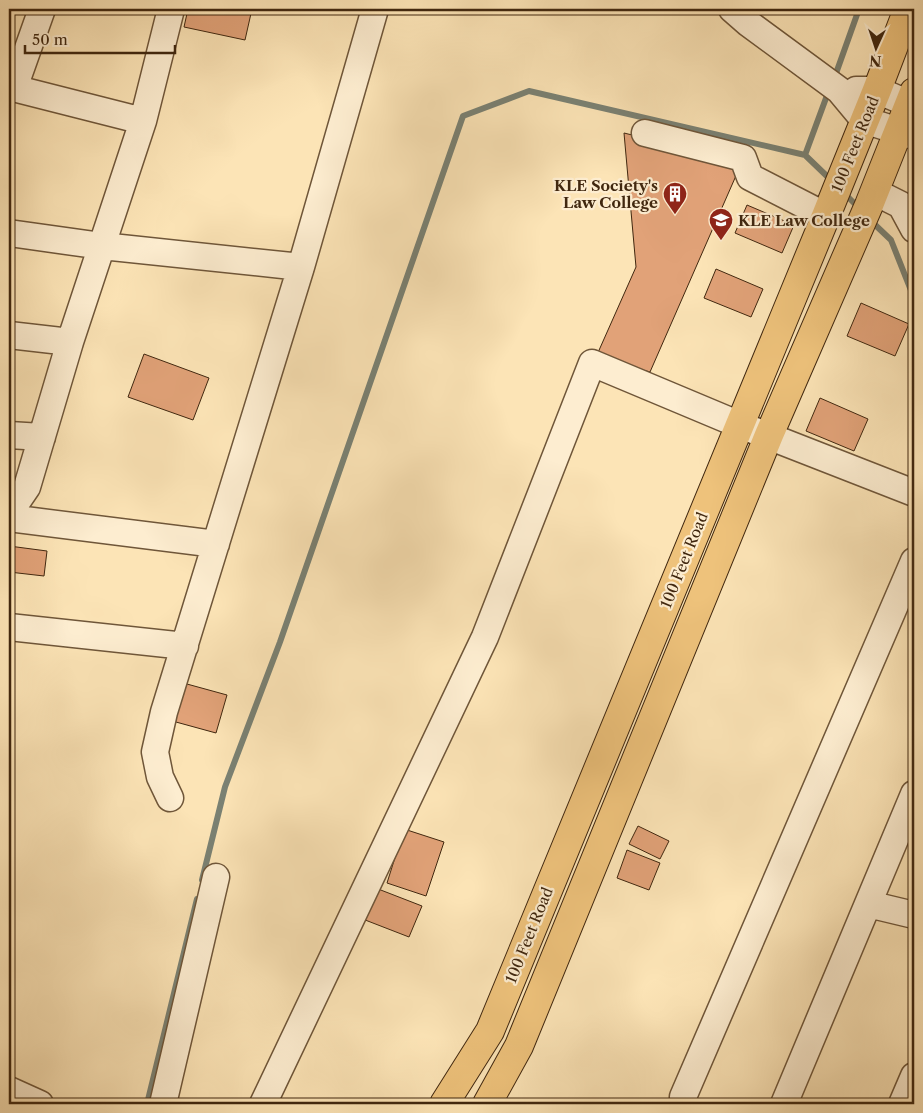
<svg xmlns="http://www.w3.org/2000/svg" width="923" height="1113" viewBox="0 0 923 1113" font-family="'Libre Caslon Text',serif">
<rect width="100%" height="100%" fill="#fce4b6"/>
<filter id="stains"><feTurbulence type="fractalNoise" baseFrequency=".004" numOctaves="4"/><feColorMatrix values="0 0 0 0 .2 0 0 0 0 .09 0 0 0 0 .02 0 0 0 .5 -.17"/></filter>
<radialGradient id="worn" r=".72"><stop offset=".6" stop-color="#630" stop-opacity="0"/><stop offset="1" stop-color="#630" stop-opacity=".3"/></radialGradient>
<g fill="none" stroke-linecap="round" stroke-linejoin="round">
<path stroke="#7a8173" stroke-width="6" d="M 834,79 L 859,9
M 805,155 L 833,182
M 844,193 L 860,209
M 870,220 L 891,240 L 914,298
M 202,880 L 225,787 L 280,642 L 463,116 L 529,91 L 805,155 L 829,90
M 147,1104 L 197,899"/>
</g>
<path fill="#e1a278" stroke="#40270f" d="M 188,9 L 252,9 L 245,40 L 184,27 Z
M 624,133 L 742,162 L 650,372 L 596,357 L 636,267 Z
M 747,205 L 794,225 L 782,253 L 735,233 Z
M 716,269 L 763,289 L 751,317 L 704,298 Z
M 861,303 L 909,324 L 895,356 L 847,336 Z
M 144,354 L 209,378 L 193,420 L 128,397 Z
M 820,398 L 868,419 L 854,451 L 806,431 Z
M 9,546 L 47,551 L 44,576 L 9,572 Z
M 176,681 L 227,695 L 216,733 L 165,719 Z
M 638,826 L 669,841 L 660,859 L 629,844 Z
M 404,829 L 444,842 L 426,896 L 387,883 Z
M 627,850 L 660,863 L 649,890 L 617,878 Z
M 373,887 L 422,906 L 409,937 L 360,918 Z"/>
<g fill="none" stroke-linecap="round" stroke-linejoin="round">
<defs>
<path id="minor" d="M 732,9 L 748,23 L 839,90 L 864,120 L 914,136
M 9,87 L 143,121
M 14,88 L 42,9
M 856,90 L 877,90 L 914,106
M 645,133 L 743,158 L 750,177 L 826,216
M 875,192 L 901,205 L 914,229
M 9,233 L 102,246 L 301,267
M 9,335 L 70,342
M 9,435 L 42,437
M 9,511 L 12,509 L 27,487 L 70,342 L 143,121 L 171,9
M 9,518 L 216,544
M 9,627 L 185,646
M 170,798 L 160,777 L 155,752 L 164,712 L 301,267 L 375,9
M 868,904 L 914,915
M 9,1090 L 40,1104
M 683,1097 L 914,561
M 163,1104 L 216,877
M 263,1104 L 485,637 L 592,363 L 740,425 L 914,493
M 784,1104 L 914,794
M 902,1104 L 914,1076"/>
<path id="major" d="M 444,1104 L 490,1031 L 826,216 L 877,90 L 908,9
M 487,1104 L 519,1046 L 769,435 L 869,205 L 914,92"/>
</defs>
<use href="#minor" stroke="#6f5639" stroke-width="29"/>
<use href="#major" stroke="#40270f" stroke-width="30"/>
<use href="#minor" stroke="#fdedd0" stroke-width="26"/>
<use href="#major" stroke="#eec27b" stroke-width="28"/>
</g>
<defs>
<symbol id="building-pin" viewBox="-11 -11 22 30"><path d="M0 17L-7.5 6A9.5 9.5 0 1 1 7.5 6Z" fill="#8f2418" stroke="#fdedd0"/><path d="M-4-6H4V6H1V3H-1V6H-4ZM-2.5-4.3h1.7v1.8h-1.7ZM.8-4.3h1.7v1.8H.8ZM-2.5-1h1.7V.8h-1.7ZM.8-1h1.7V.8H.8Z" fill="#fff"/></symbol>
<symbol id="university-pin" viewBox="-11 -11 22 30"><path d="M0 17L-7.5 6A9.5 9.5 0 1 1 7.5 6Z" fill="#8f2418" stroke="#fdedd0"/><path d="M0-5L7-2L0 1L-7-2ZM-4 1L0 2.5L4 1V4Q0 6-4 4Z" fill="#fff"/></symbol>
</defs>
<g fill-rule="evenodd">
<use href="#building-pin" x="661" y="180" width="28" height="38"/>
<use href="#university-pin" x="707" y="206" width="28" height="38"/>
</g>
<g text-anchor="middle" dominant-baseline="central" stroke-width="4.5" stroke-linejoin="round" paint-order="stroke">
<g font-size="15" fill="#40270f" stroke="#fdedd0">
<text transform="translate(855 144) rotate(-68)">100 Feet Road</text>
<text transform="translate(684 560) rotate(-68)">100 Feet Road</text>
<text transform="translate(529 935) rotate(-68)">100 Feet Road</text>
</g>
<g font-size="15" font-weight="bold" fill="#40270f" stroke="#fdedd0" text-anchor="end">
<text x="658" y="185">KLE Society's<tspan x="658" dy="17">Law College</tspan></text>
<text x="738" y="220" text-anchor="start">KLE Law College</text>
</g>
</g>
<rect width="923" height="1113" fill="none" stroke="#fce4b6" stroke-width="30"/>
<rect x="10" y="10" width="903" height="1093" fill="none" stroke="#40270f" stroke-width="2.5"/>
<rect x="15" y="15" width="893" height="1083" fill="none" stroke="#40270f"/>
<g transform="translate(876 48) rotate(183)" stroke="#fdedd0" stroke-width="4" paint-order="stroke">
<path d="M0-4L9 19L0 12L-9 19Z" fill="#40270f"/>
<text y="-8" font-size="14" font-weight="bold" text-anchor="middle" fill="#40270f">N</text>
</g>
<path d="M25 45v8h150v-8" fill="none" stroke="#40270f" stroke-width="2.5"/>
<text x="32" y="45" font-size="15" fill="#40270f" stroke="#fdedd0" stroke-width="4" paint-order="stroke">50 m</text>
<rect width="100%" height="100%" filter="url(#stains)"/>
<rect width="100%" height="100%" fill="url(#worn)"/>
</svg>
